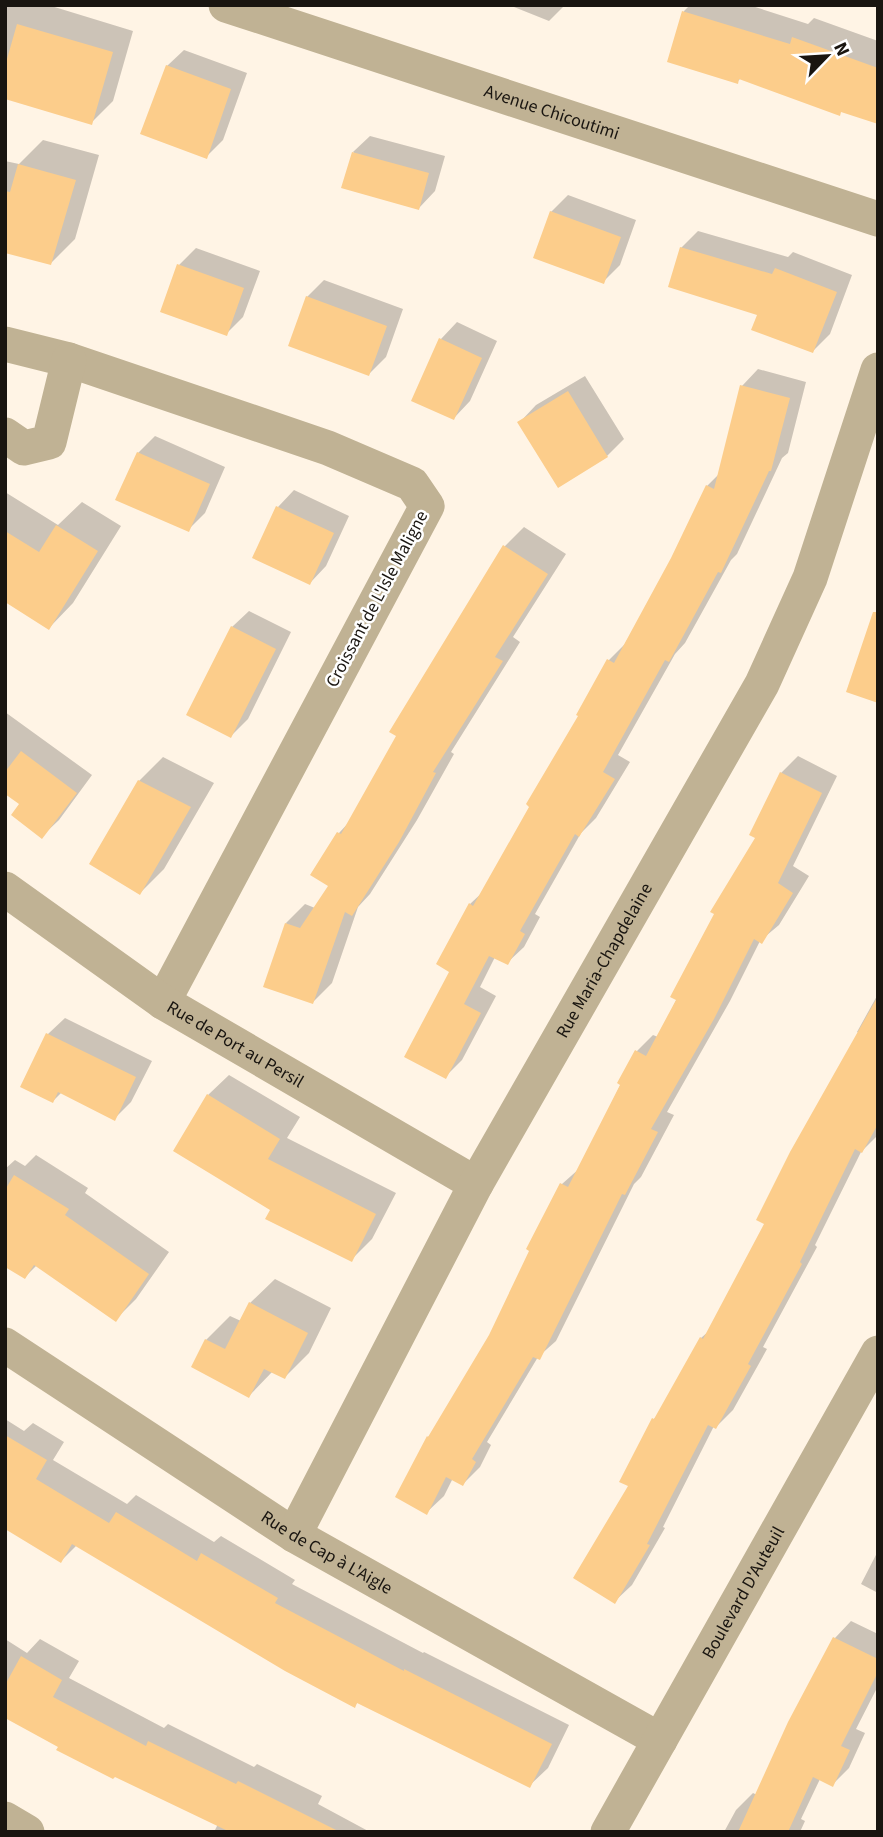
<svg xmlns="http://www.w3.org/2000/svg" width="883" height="1837" viewBox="0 0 883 1837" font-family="'Source Sans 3',sans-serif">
<rect width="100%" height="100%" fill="#fff4e5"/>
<path fill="#0003" d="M 5,5 L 48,5 L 133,31 L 113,101 L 91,123 L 5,68 Z
M 509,5 L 565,5 L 549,21 Z
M 690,5 L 749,5 L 808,24 L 814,18 L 878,41 L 878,123 L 741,78 L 737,82 L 669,60 L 684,11 Z
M 184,50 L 247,73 L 223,140 L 206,157 L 167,66 Z
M 370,136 L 445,156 L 435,191 L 419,208 L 353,152 Z
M 43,140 L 99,155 L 75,239 L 51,263 L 5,251 L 5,161 L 19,164 Z
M 568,195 L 636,220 L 620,265 L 603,282 L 551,212 Z
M 698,231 L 788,257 L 793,252 L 852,275 L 830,334 L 813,351 L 759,314 L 681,248 Z
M 196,248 L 260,271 L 243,317 L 226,334 L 179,265 Z
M 324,280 L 403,309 L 386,357 L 369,374 L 307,297 Z
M 457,322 L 497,341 L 470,401 L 454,418 L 441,339 Z
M 758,369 L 806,382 L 788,453 L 782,458 L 737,554 L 731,560 L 685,643 L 675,654 L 618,755 L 630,762 L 596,818 L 581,833 L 535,914 L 540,917 L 524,947 L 507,963 L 495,957 L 480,987 L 496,996 L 462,1060 L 445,1077 L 452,971 L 470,904 L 485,890 L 609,660 L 625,644 L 672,559 L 707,486 L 720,473 L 742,386 Z
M 585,376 L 624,439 L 607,456 L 520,422 L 536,405 Z
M 155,436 L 225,467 L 205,513 L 188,530 L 138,453 Z
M 294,490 L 349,516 L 326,566 L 310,583 L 278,507 Z
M 5,492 L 58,525 L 82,502 L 121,526 L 73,603 L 49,628 L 5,600 Z
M 524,527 L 566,554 L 513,637 L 520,642 L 451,752 L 454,754 L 417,820 L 370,894 L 358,907 L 332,983 L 313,1002 L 286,923 L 305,904 L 315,908 L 330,885 L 339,833 L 351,820 L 505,546 Z
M 249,611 L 291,632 L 248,719 L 231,736 L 232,627 Z
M 5,712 L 92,775 L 59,820 L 42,836 L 21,804 L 5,792 Z
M 798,756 L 837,776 L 793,866 L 809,876 L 779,925 L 760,941 L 730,1001 L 667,1112 L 674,1115 L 641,1177 L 634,1184 L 556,1341 L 538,1357 L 487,1442 L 491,1445 L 480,1467 L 463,1484 L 453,1478 L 444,1496 L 427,1512 L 397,1496 L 428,1437 L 434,1431 L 490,1336 L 562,1184 L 580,1168 L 637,1051 L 653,1035 L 658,1037 L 757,837 L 781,773 Z
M 163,757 L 214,783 L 164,869 L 140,893 L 139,781 Z
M 878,994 L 878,1135 L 861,1152 L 815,1245 L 817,1247 L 763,1347 L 767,1349 L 733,1410 L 716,1427 L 714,1426 L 663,1527 L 665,1528 L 632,1585 L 615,1601 L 631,1486 L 622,1481 L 654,1419 L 660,1412 L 701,1338 L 709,1331 L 767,1223 L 859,1033 L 857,1032 Z
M 65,1018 L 152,1061 L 131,1102 L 115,1118 L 62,1092 L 53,1101 L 48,1034 Z
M 229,1075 L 300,1117 L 287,1138 L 396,1193 L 372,1239 L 351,1260 L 272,1209 L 208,1095 Z
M 36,1155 L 88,1188 L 85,1193 L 169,1252 L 136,1299 L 115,1320 L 37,1265 L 25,1277 L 5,1265 L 5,1169 L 15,1160 L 25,1166 Z
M 275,1279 L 331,1308 L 309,1353 L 285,1377 L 273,1371 L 249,1396 L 206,1340 L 230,1316 L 241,1321 L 250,1303 Z
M 5,1419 L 24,1431 L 33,1423 L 64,1442 L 53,1460 L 127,1504 L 136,1495 L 214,1542 L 221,1536 L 295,1580 L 292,1584 L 423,1653 L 424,1652 L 569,1725 L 548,1768 L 529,1786 L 359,1701 L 354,1706 L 77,1545 L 61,1561 L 5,1527 Z
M 878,1551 L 878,1593 L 861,1584 Z
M 851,1621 L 878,1634 L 878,1686 L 856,1729 L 865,1733 L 849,1768 L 832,1785 L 820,1779 L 801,1819 L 805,1821 L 800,1832 L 724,1832 L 736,1810 L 753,1793 L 757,1795 L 790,1723 L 835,1638 Z
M 5,1639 L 27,1653 L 40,1639 L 79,1661 L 69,1678 L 164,1728 L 168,1724 L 254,1767 L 257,1764 L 322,1796 L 318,1804 L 370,1832 L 214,1832 L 218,1824 L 60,1746 L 5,1716 Z"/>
<path fill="#fccd8b" d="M 682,11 L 790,44 L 792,37 L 878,68 L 878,124 L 841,112 L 840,116 L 739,79 L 738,84 L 667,62 Z
M 17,24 L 113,52 L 92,125 L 5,99 L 5,66 Z
M 166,65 L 231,89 L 207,159 L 140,134 Z
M 352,152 L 429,173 L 419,210 L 341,188 Z
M 18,164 L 76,180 L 51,265 L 5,253 L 5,191 L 10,192 Z
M 550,211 L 621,237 L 604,284 L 533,258 Z
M 680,247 L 772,274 L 775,268 L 837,292 L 813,353 L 751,330 L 757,315 L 668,287 Z
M 177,264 L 244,288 L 227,336 L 160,312 Z
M 306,296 L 387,326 L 369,376 L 288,346 Z
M 439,338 L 482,358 L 454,420 L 411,401 Z
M 740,385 L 790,398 L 771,471 L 769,471 L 721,573 L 718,572 L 669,662 L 665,660 L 603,772 L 615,779 L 579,837 L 575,834 L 520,931 L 525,934 L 508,965 L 489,956 L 464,1004 L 481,1013 L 446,1079 L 404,1057 L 449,972 L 436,964 L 469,903 L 473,906 L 529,807 L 526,804 L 578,716 L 576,715 L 607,659 L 614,663 L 671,558 L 706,485 L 714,489 Z
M 568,391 L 608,457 L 558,488 L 517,422 Z
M 137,452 L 210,484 L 189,532 L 115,500 Z
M 276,506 L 334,533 L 310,585 L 252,558 Z
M 56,525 L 98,551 L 49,630 L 5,602 L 5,531 L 39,552 Z
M 503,545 L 548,574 L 495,657 L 503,661 L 433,772 L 436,773 L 399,842 L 352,916 L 345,912 L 313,1004 L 263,987 L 285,923 L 300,928 L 328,886 L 310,875 L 337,832 L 341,834 L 396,736 L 389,732 Z
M 873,612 L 878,612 L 878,703 L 846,692 Z
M 231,626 L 276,649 L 231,738 L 186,715 Z
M 21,751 L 77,793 L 42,839 L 11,815 L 19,804 L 5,794 L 5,772 Z
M 780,772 L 822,793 L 778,883 L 793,893 L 762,944 L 754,939 L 714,1019 L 651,1129 L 658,1132 L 625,1195 L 622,1194 L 540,1360 L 533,1357 L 472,1459 L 476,1462 L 463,1486 L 446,1477 L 427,1515 L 395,1497 L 427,1436 L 428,1437 L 489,1335 L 529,1251 L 526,1249 L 560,1183 L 568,1187 L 620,1085 L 617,1083 L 635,1050 L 646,1056 L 676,1000 L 670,997 L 714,914 L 710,912 L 755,838 L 749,835 Z
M 138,780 L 191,807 L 140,895 L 89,864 Z
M 878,996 L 878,1124 L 862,1153 L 855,1149 L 800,1262 L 802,1264 L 748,1364 L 751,1366 L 716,1429 L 708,1425 L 647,1544 L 650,1545 L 615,1604 L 573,1578 L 628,1486 L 619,1482 L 652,1418 L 654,1419 L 700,1337 L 703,1339 L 764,1224 L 756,1220 L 790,1152 Z
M 46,1033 L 136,1077 L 115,1121 L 58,1092 L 53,1103 L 20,1087 Z
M 207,1094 L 280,1139 L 268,1159 L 376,1214 L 352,1262 L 265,1219 L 270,1210 L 173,1151 Z
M 14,1175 L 69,1209 L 65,1215 L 149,1274 L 116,1322 L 34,1265 L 25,1279 L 5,1267 L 5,1190 Z
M 249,1302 L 308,1333 L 285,1379 L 264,1369 L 249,1398 L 191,1367 L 205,1339 L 225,1349 Z
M 5,1435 L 47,1460 L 36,1479 L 109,1523 L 116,1512 L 197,1561 L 201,1553 L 278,1598 L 275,1603 L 404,1671 L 404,1669 L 552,1744 L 530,1788 L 357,1703 L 355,1708 L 285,1671 L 72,1544 L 61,1563 L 5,1529 Z
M 833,1637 L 878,1659 L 878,1672 L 841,1746 L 850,1750 L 833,1787 L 813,1777 L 788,1832 L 738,1832 L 788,1722 Z
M 21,1656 L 62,1680 L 53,1697 L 146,1746 L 148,1741 L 236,1784 L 238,1781 L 340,1832 L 230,1832 L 115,1777 L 113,1779 L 56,1750 L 58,1747 L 5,1718 L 5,1685 Z"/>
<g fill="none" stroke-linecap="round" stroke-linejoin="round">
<g stroke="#c0b294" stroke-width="35">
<path id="s1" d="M 226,5 L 878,219"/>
<path d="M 5,344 L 69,360 L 328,448 L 412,484 L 427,506 L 163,1002"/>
<path d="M 5,435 L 24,448 L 49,442 L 69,360"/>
<path id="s2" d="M 5,889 L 163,1002 L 476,1184"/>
<path id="s3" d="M 5,1345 L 294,1535 L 660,1740"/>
<path id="s4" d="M 294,1535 L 476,1184 L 762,684 L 810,578 L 878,370"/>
<path d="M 5,1819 L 27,1832"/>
<path id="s5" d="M 608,1832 L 878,1353"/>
</g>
</g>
<g text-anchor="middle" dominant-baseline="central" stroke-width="5" stroke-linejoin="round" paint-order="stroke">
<g font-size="18" fill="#191510" stroke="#fff">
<text stroke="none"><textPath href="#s1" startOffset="343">Avenue Chicoutimi</textPath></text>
<text transform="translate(377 599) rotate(-62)">Croissant de L'Isle Maligne</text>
<text stroke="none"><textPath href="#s4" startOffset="653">Rue Maria-Chapdelaine</textPath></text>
<text stroke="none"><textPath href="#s2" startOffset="278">Rue de Port au Persil</textPath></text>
<text stroke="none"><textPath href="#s3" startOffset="383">Rue de Cap à L'Aigle</textPath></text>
<text stroke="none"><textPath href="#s5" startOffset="275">Boulevard D'Auteuil</textPath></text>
</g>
</g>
<rect width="883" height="1837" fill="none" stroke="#191510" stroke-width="14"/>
<g transform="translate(827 56) rotate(65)" stroke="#ffffff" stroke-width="5" paint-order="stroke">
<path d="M0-5L12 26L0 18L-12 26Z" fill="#191510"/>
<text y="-10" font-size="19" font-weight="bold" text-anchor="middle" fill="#191510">N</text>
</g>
</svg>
